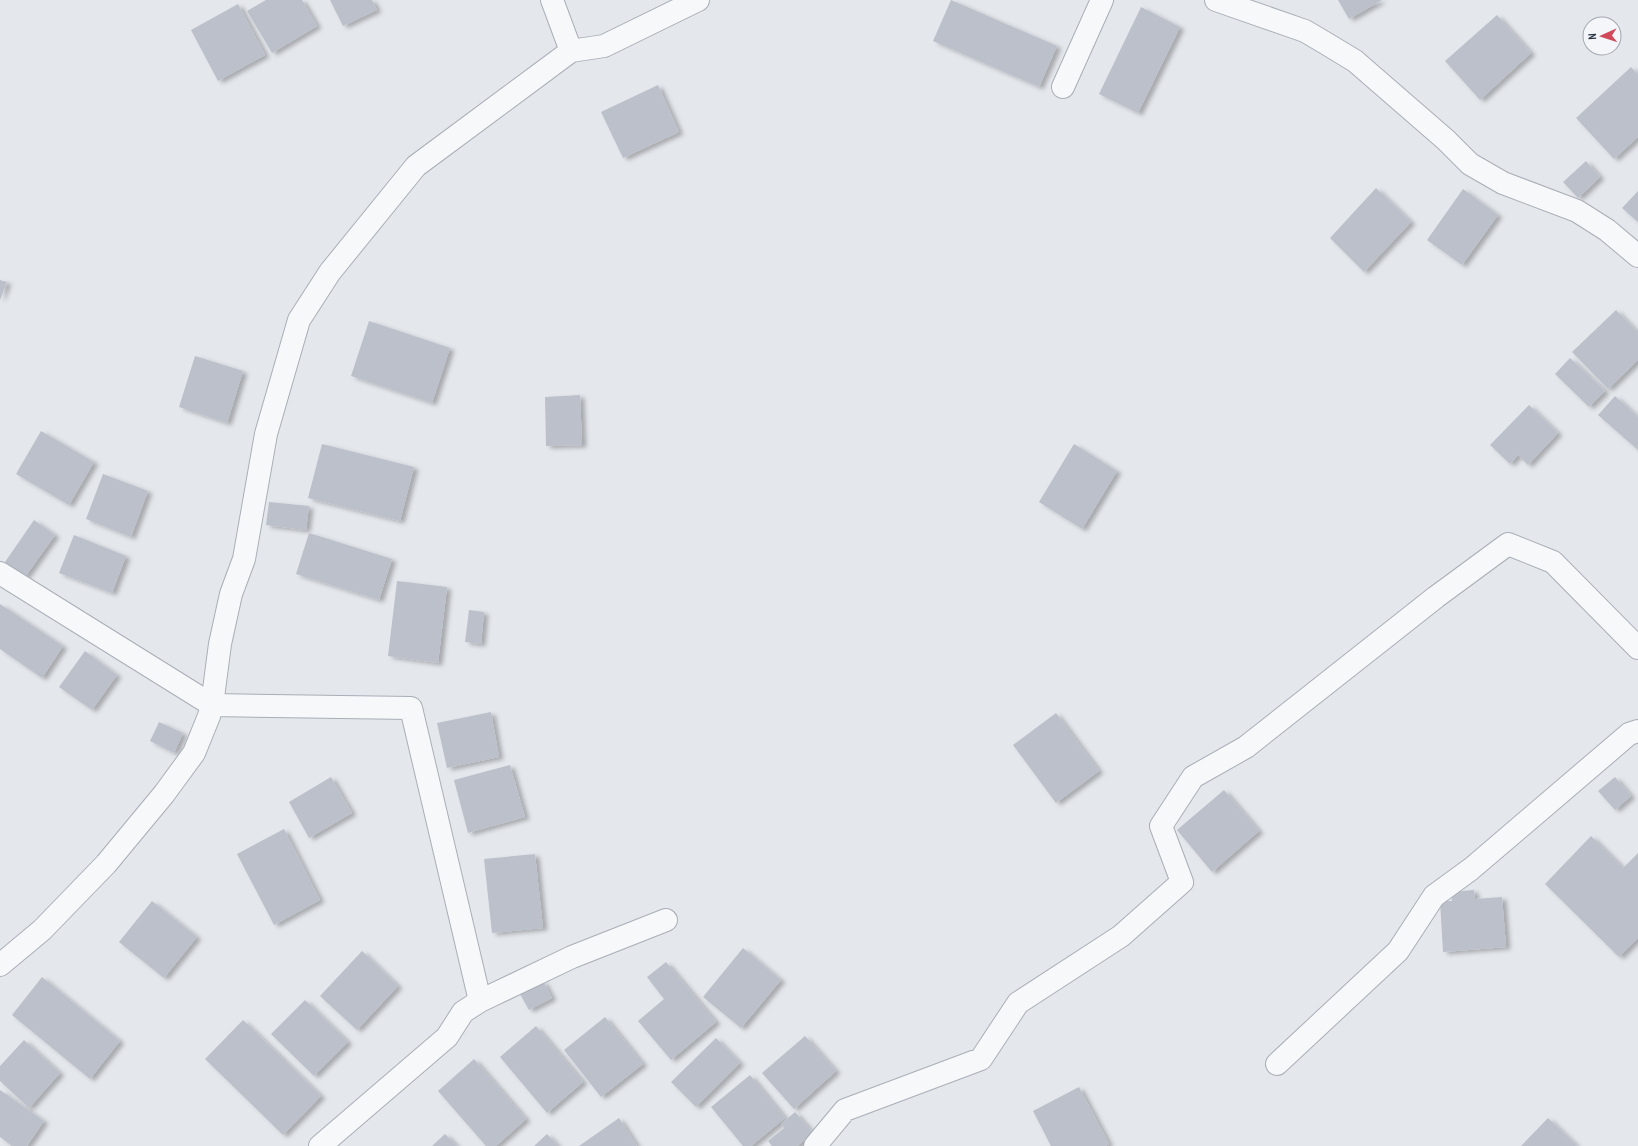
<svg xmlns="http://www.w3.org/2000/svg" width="1638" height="1146" viewBox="0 0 1638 1146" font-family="'PT Sans Narrow',sans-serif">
<defs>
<filter id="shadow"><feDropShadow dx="4.5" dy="2.5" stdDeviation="2" flood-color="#0004"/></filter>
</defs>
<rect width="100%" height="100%" fill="#e4e7ec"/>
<path fill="#bbc0ca" filter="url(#shadow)" d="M 266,0 L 302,0 L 317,26 L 272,53 L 247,11 Z
M 330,0 L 372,0 L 377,10 L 343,26 Z
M 951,0 L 1057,46 L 1039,87 L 933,41 Z
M 1338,0 L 1382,0 L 1349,19 Z
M 238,4 L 265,55 L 218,81 L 191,30 Z
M 1141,7 L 1180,27 L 1138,113 L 1099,94 Z
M 1497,15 L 1531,53 L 1480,100 L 1445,61 Z
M 1631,67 L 1638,75 L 1638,137 L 1614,159 L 1576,118 Z
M 658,85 L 679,132 L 623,158 L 601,112 Z
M 1586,161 L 1600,177 L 1578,198 L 1563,182 Z
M 1376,188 L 1411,222 L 1364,272 L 1330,238 Z
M 1463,189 L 1498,215 L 1462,265 L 1427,240 Z
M 1638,191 L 1638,222 L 1622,208 Z
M 0,280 L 7,282 L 0,300 Z
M 1616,310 L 1638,333 L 1638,360 L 1608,389 L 1572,352 Z
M 369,321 L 450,348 L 432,403 L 351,376 Z
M 195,356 L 243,371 L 227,423 L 179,407 Z
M 1570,358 L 1605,391 L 1589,407 L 1555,374 Z
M 580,395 L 582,445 L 546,446 L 545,397 Z
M 1615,396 L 1638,417 L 1638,450 L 1598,415 Z
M 1529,405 L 1558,433 L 1528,465 L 1518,455 L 1510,464 L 1490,445 Z
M 41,431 L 94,462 L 69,505 L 16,474 Z
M 322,444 L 414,467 L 400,521 L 308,498 Z
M 1074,444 L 1117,471 L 1082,529 L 1039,502 Z
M 103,474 L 148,491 L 131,537 L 86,519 Z
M 269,502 L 309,506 L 306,530 L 266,525 Z
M 34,520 L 55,535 L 25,577 L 5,562 Z
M 309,533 L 392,559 L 379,600 L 296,574 Z
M 74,535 L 126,556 L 112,593 L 59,573 Z
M 397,581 L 447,587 L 438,663 L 388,656 Z
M 0,604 L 63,646 L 42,678 L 0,649 Z
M 469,610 L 484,612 L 481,644 L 465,642 Z
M 85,651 L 117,675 L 92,710 L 59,687 Z
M 491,712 L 499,757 L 447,768 L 437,723 Z
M 1056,713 L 1099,771 L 1056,803 L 1013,745 Z
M 159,722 L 183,733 L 174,753 L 150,741 Z
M 510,765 L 525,817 L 468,833 L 454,780 Z
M 331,777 L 352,813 L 309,838 L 289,802 Z
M 1615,777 L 1631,796 L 1615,810 L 1598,791 Z
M 1224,790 L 1259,831 L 1212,872 L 1177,830 Z
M 284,829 L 320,900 L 274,925 L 237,854 Z
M 1591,836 L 1623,868 L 1638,853 L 1638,938 L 1619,957 L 1545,884 Z
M 535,854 L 543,928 L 492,933 L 484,859 Z
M 1474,890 L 1475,899 L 1502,897 L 1506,947 L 1443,952 L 1440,901 L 1452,901 L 1451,892 Z
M 152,901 L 197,937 L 164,978 L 119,942 Z
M 743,948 L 781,980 L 741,1028 L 703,997 Z
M 362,951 L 398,986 L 357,1030 L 320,996 Z
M 666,962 L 716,1022 L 671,1060 L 638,1021 L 664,999 L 647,977 Z
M 42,977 L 120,1041 L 90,1079 L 12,1015 Z
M 543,981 L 552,998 L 529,1010 L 520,994 Z
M 305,1000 L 348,1042 L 314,1076 L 271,1034 Z
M 605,1017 L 643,1064 L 601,1097 L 564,1050 Z
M 243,1020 L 321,1096 L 283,1135 L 205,1059 Z
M 536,1026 L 583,1082 L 547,1113 L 500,1057 Z
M 805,1036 L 836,1071 L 794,1109 L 762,1073 Z
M 716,1038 L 740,1063 L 696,1107 L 671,1082 Z
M 24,1040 L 60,1073 L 29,1108 L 0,1081 L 0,1066 Z
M 474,1059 L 526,1119 L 496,1146 L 486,1146 L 438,1091 Z
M 750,1075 L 785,1118 L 751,1146 L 743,1146 L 711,1107 Z
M 1079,1087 L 1109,1144 L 1105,1146 L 1051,1146 L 1033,1111 Z
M 0,1090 L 44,1121 L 27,1146 L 12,1146 L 0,1137 Z
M 795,1112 L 813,1133 L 797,1146 L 772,1146 L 768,1141 L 784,1128 L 781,1124 Z
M 619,1118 L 637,1146 L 579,1146 Z
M 1548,1118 L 1577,1146 L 1521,1146 Z
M 445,1134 L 457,1146 L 432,1146 Z
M 547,1134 L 558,1146 L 534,1146 Z"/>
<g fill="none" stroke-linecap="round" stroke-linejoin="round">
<defs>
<path id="street" d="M 552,0 L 571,51
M 1216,0 L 1305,31 L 1327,44 L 1355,61 L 1446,140 L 1470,164 L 1503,183 L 1577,211 L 1607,230 L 1638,256
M 1063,87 L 1102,0
M 0,573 L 212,705 L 411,708 L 480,1001
M 0,965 L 42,930 L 106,864 L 164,794 L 194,753 L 209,716 L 212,705 L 220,644 L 231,594 L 244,559 L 266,434 L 299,320 L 330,272 L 416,166 L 571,51 L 604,46 L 698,0
M 1277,1064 L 1398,951 L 1434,896 L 1471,869 L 1629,734 L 1638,731
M 320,1146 L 447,1037 L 463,1012 L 480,1001 L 572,957 L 666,920
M 815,1146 L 845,1110 L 981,1059 L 1018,1003 L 1121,936 L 1182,882 L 1161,826 L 1193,777 L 1246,747 L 1436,597 L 1508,544 L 1553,562 L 1638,648"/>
</defs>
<use href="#street" stroke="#a9aeb7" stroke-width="24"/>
<use href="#street" stroke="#f7f8fa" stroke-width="22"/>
</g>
<g transform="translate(1602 36) rotate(267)"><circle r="19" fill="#f4f6f9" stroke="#a4a8b1"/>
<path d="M0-3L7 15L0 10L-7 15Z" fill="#d1495b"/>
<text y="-6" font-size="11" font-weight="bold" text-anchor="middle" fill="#2b3445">N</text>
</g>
</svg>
